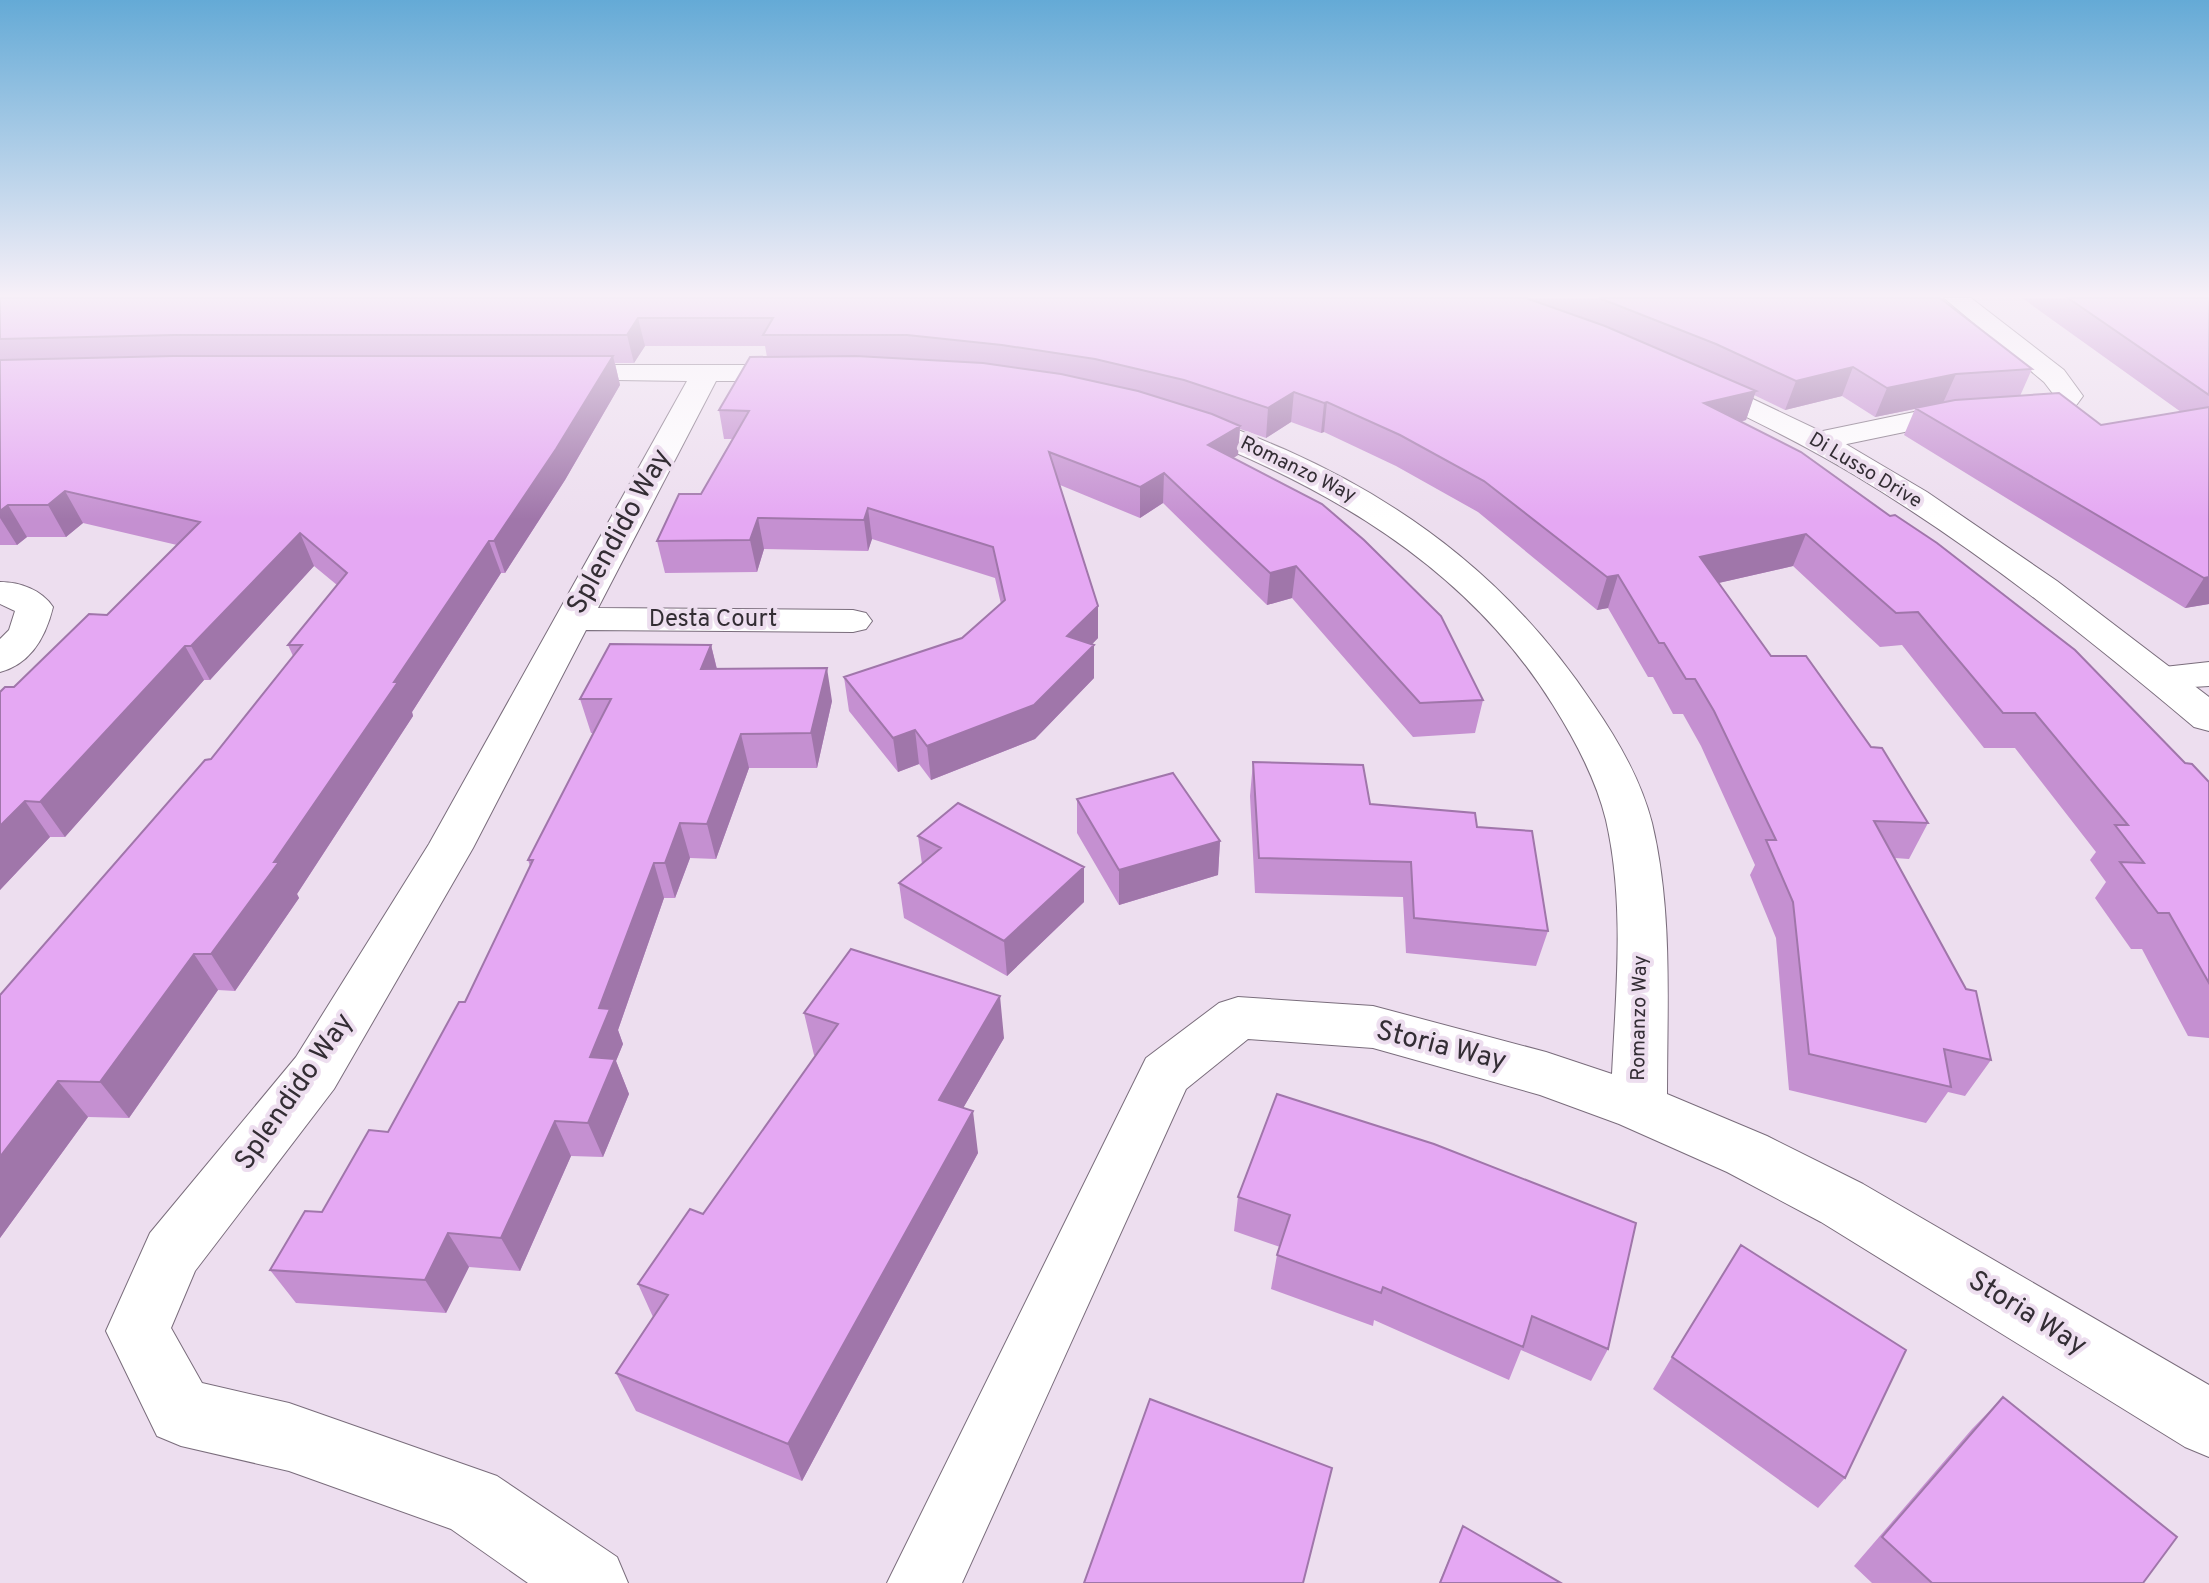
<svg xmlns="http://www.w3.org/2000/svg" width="2209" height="1583" viewBox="0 0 2209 1583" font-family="Overpass,sans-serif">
<rect width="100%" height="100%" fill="#eddeef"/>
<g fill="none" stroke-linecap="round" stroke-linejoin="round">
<defs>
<path id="minor" d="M 1944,298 L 1971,298 L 2064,370 L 2083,396 C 2076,406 2071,413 2059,416 L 1943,424 L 1818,450 L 1807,447 L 1803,441 L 1807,435 L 1818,432 L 1943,406 L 2050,399 L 2054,395 L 2044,382 Z
M 556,365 L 800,365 L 810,367 L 814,373 L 810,379 L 800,381 L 716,381 L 598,608 L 853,610 L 866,613 L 872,621 L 866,629 L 853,632 L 586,630 L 473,848 L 334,1089 L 195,1271 L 171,1328 L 202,1383 L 289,1403 L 497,1476 L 617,1557 L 628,1583 L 528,1583 L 451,1529 L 289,1471 L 181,1446 L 157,1436 L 106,1331 L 150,1233 L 296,1057 L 429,844 L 687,381 L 546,379 L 542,373 L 546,367 Z
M 1184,412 C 1219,421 1253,436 1286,450 C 1414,507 1515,587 1593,704 C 1618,740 1641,780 1652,823 C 1673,911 1667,1004 1667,1094 L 1767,1136 L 1863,1184 L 2209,1385 L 2209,1457 L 2185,1447 L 1821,1222 L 1727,1172 L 1619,1124 L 1540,1095 L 1373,1048 L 1248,1039 L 1186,1089 L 962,1583 L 887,1583 L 1146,1058 L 1219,1003 L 1238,997 L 1373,1006 L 1546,1052 L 1612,1074 C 1616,991 1625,903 1606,820 C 1596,779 1575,740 1553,705 C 1465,564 1325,485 1173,427 L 1169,421 L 1173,415 Z
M 0,582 C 20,582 42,590 53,607 C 46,636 31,664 0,672 L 0,639 L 9,630 L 15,611 L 0,604 Z
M 2209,662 L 2209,686 L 2160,689 L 2146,685 L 2140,677 L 2146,669 Z"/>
<path id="tertiary" d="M 1698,373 L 1839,440 L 1927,492 L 2057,581 L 2209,697 L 2209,731 L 2194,727 C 2087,637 1976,548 1856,476 C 1802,443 1744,416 1688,388 L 1684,382 L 1688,376 Z"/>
</defs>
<use href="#minor" stroke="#7a6d7c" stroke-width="2"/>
<use href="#tertiary" stroke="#7a6d7c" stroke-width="2"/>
<use href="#minor" fill="#fff" fill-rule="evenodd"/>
<use href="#tertiary" fill="#fff" fill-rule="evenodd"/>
</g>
<path fill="#c590d1" d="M 0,298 L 1940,298 L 2032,369 L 2020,396 L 2101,425 L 2181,412 L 2022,298 L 2209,298 L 2209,604 L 2185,608 L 1904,435 L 1915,409 L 1875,417 L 1842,396 L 1785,410 L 1754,395 L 1746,420 L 1741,422 L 2209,782 L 2209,1038 L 2188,1036 L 2142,949 L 2131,949 L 2095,898 L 2106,882 L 2090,860 L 2096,852 L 2015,748 L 1984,748 L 1902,645 L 1880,647 L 1793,566 L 1718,583 L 1771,656 L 1871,747 L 1928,823 L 1909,859 L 1895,858 L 1991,1060 L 1965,1096 L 1948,1092 L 1926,1123 L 1789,1090 L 1776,938 L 1750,875 L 1755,865 L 1701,746 L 1683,714 L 1673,714 L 1653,677 L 1648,677 L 1608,608 L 1597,610 L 1478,512 L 1396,466 L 1324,432 L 1321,433 L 1291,422 L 1266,438 L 1240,429 L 1238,455 L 1233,458 L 1483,700 L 1475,733 L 1413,737 L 1292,598 L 1267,605 L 1163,503 L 1140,518 L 1060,485 L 1098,638 L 1092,644 L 1094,645 L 1094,678 L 1035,739 L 931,780 L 919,764 L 898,772 L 849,711 L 844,677 L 962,638 L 1001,604 L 995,578 L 872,539 L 868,551 L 764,549 L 757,572 L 665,573 L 657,541 L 701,494 L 732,439 L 724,439 L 719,410 L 767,357 L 765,346 L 645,346 L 634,363 L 615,363 L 620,385 L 565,480 L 505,573 L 501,573 L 412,712 L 413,716 L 297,894 L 299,898 L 235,991 L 218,990 L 129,1118 L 88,1117 L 0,1238 L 0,995 L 211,759 L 293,656 L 288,645 L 337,585 L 314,566 L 210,680 L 204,680 L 65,837 L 50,837 L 0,890 L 0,692 L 14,687 L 107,615 L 177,545 L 83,523 L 66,537 L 27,537 L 17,545 L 0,545 Z
M 711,645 L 717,669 L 832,701 L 817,768 L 749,768 L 716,859 L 690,858 L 675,898 L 664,898 L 618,1030 L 623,1044 L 616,1061 L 629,1094 L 603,1157 L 571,1156 L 520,1271 L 469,1267 L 446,1313 L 296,1303 L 270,1270 L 322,1212 L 388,1132 L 465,1002 L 530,866 L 528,860 L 594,733 L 591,733 L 580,699 Z
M 1253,762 L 1370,804 L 1477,827 L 1548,931 L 1536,966 L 1406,953 L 1403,897 L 1255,893 L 1250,796 Z
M 1077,799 L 1220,841 L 1218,875 L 1119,905 L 1077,833 Z
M 918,836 L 1084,867 L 1084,902 L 1007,976 L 904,918 L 899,883 L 922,864 Z
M 804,1013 L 1004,1038 L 963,1108 L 978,1153 L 802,1481 L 636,1411 L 616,1373 L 653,1317 L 638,1284 L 703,1214 L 815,1056 L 814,1055 Z
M 1277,1094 L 1608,1349 L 1591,1381 L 1521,1350 L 1509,1380 L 1374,1320 L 1373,1326 L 1271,1289 L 1277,1255 L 1280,1247 L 1234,1231 L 1238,1197 Z
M 1672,1357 L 1845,1478 L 1818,1508 L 1653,1389 Z
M 2003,1397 L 2143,1583 L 1872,1583 L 1854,1566 L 1972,1429 Z
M 1463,1526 L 1561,1583 L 1439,1583 Z"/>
<path fill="#a076aa" d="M 638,318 L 645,346 L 634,363 L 627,335 Z
M 613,356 L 620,385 L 565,480 L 505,573 L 494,541 Z
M 1853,367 L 1842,396 L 1785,410 L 1796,381 Z
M 1956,374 L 1943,403 L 1875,417 L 1887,388 Z
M 1756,391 L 1746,420 L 1695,433 L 1704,403 Z
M 1294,392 L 1291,422 L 1266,438 L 1268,408 Z
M 1327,402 L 1324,432 L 1321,433 L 1324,403 Z
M 1240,426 L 1238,455 L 1207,475 L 1208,445 Z
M 1164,473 L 1163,503 L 1140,518 L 1140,487 Z
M 65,491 L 83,523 L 66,537 L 48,505 Z
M 8,505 L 27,537 L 17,545 L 0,518 L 0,511 Z
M 868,508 L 872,539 L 868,551 L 864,520 Z
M 758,518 L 764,549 L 757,572 L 750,540 Z
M 300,533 L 314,566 L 210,680 L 191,646 Z
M 1806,534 L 1793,566 L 1688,590 L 1700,557 Z
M 489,541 L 501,573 L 412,712 L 413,716 L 297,894 L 299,898 L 235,991 L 211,954 Z
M 1296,566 L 1292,598 L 1267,605 L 1270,573 Z
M 1618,575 L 1608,608 L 1597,610 L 1607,577 Z
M 2209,577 L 2209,604 L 2185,608 L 2204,578 Z
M 1098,606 L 1098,638 L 1068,669 L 1067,636 Z
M 711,645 L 719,678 L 701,669 Z
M 1094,645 L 1094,678 L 1035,739 L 931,780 L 927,746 Z
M 185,646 L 204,680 L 65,837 L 40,802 Z
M 827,668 L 832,701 L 817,768 L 811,733 Z
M 915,730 L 919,764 L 898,772 L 893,738 Z
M 741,734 L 749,768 L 716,859 L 707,824 Z
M 25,801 L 50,837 L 0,890 L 0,826 Z
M 680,823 L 690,858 L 675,898 L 665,863 Z
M 1220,841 L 1218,875 L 1119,905 L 1119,870 Z
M 654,863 L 664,898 L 618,1030 L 623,1044 L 616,1061 L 629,1094 L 603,1157 L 588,1123 L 590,1057 L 599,1008 Z
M 1084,867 L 1084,902 L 1007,976 L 1004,941 Z
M 194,954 L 218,990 L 129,1118 L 100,1082 Z
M 1000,996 L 1004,1038 L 944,1141 L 939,1100 Z
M 58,1081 L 88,1117 L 0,1238 L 0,1157 Z
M 973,1111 L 978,1153 L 802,1481 L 788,1444 Z
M 555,1121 L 571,1156 L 520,1271 L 501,1238 Z
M 448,1233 L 469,1267 L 446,1313 L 425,1280 Z"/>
<path fill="#e5a8f3" stroke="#a076aa" stroke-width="2" d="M 0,298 L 1526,298 L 1605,326 L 1756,391 L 1704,403 L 1801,452 L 1890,516 L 1895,515 L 1937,543 L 2075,650 L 2185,763 L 2192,764 L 2209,782 L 2209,983 L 2169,913 L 2158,913 L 2120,862 L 2144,863 L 2115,825 L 2128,825 L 2035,713 L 2003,713 L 1918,612 L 1896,613 L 1806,534 L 1700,557 L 1771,656 L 1806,656 L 1871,747 L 1882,748 L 1928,823 L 1874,821 L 1966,989 L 1976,991 L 1991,1060 L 1944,1049 L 1951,1087 L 1809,1054 L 1793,902 L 1766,840 L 1776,840 L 1714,711 L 1695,679 L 1686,679 L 1664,643 L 1659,643 L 1618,575 L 1607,577 L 1484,481 L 1400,435 L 1327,402 L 1324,403 L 1294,392 L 1268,408 L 1184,380 L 1095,359 L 1002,345 L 907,335 L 763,335 L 773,318 L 638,318 L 627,335 L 174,335 L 0,339 Z
M 1599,298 L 1940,298 L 2032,369 L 1956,374 L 1887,388 L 1853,367 L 1796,381 L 1716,344 Z
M 2068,298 L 2209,298 L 2209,395 Z
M 173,356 L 613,356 L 556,449 L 494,541 L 489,541 L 394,682 L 398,682 L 274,862 L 279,862 L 211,954 L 194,954 L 100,1082 L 58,1081 L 0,1157 L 0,995 L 205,760 L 211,759 L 302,645 L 288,645 L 347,573 L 300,533 L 191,646 L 185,646 L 40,802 L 25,801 L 0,826 L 0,692 L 5,687 L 14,687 L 89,614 L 107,615 L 200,522 L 65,491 L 48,505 L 8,505 L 0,511 L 0,360 Z
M 856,356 L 983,363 L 1061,374 L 1138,391 L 1212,414 L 1240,426 L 1208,445 L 1322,504 L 1364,540 L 1441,616 L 1483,700 L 1420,703 L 1296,566 L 1270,573 L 1164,473 L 1140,487 L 1049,452 L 1098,606 L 1067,636 L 1094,645 L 1034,705 L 927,746 L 915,730 L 893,738 L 844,677 L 962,638 L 1005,600 L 993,547 L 868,508 L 864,520 L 758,518 L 750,540 L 657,541 L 679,494 L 701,494 L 749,411 L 719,410 L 750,357 Z
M 2059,393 L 2101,425 L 2209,407 L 2209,577 L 2204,578 L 1915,408 L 1955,400 Z
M 610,644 L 711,645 L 701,669 L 827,668 L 811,733 L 741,734 L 707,824 L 680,823 L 665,863 L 654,863 L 599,1008 L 610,1009 L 590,1057 L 615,1059 L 588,1123 L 555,1121 L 501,1238 L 448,1233 L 425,1280 L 270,1270 L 305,1211 L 322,1212 L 369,1130 L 388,1132 L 459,1002 L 465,1002 L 533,860 L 528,860 L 611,699 L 580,699 Z
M 1253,762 L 1363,765 L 1370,804 L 1475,813 L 1477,827 L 1532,831 L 1548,931 L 1414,918 L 1411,862 L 1259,858 Z
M 1173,773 L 1220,841 L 1119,870 L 1077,799 Z
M 958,803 L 1084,867 L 1004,941 L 899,883 L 941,848 L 918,836 Z
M 851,949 L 1000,996 L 939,1100 L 973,1111 L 788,1444 L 616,1373 L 668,1295 L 638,1284 L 690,1209 L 703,1214 L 838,1024 L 804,1013 Z
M 1277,1094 L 1434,1144 L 1636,1223 L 1608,1349 L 1532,1316 L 1523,1347 L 1383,1287 L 1381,1293 L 1277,1255 L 1290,1215 L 1238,1197 Z
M 1741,1245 L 1906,1350 L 1845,1478 L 1672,1357 Z
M 2003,1397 L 2177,1537 L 2143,1583 L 1932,1583 L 1882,1537 Z
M 1150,1399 L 1332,1468 L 1303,1583 L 1084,1583 Z
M 1463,1526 L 1561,1583 L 1440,1583 Z"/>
<linearGradient id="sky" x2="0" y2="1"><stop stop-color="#64aad6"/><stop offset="0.57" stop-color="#f7f0f8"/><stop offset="1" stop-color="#f7f0f8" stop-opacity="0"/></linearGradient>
<rect width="2209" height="519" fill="url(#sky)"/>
<g text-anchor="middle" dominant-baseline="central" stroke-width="8" stroke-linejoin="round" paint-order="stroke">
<g font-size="20" fill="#332d34" stroke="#eddeef">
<text transform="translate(1298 470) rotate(26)">Romanzo Way</text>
<text transform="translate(1865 471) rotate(31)">Di Lusso Drive</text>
<text transform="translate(1640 1018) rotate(-89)">Romanzo Way</text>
</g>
<g font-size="24" fill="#332d34" stroke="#eddeef">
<text x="713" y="620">Desta Court</text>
</g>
<g font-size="28" fill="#332d34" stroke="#eddeef">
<text transform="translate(620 532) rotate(-61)">Splendido Way</text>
<text transform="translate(1441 1047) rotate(14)">Storia Way</text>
<text transform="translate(295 1092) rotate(-55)">Splendido Way</text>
<text transform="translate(2027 1314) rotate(32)">Storia Way</text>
</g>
</g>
</svg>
